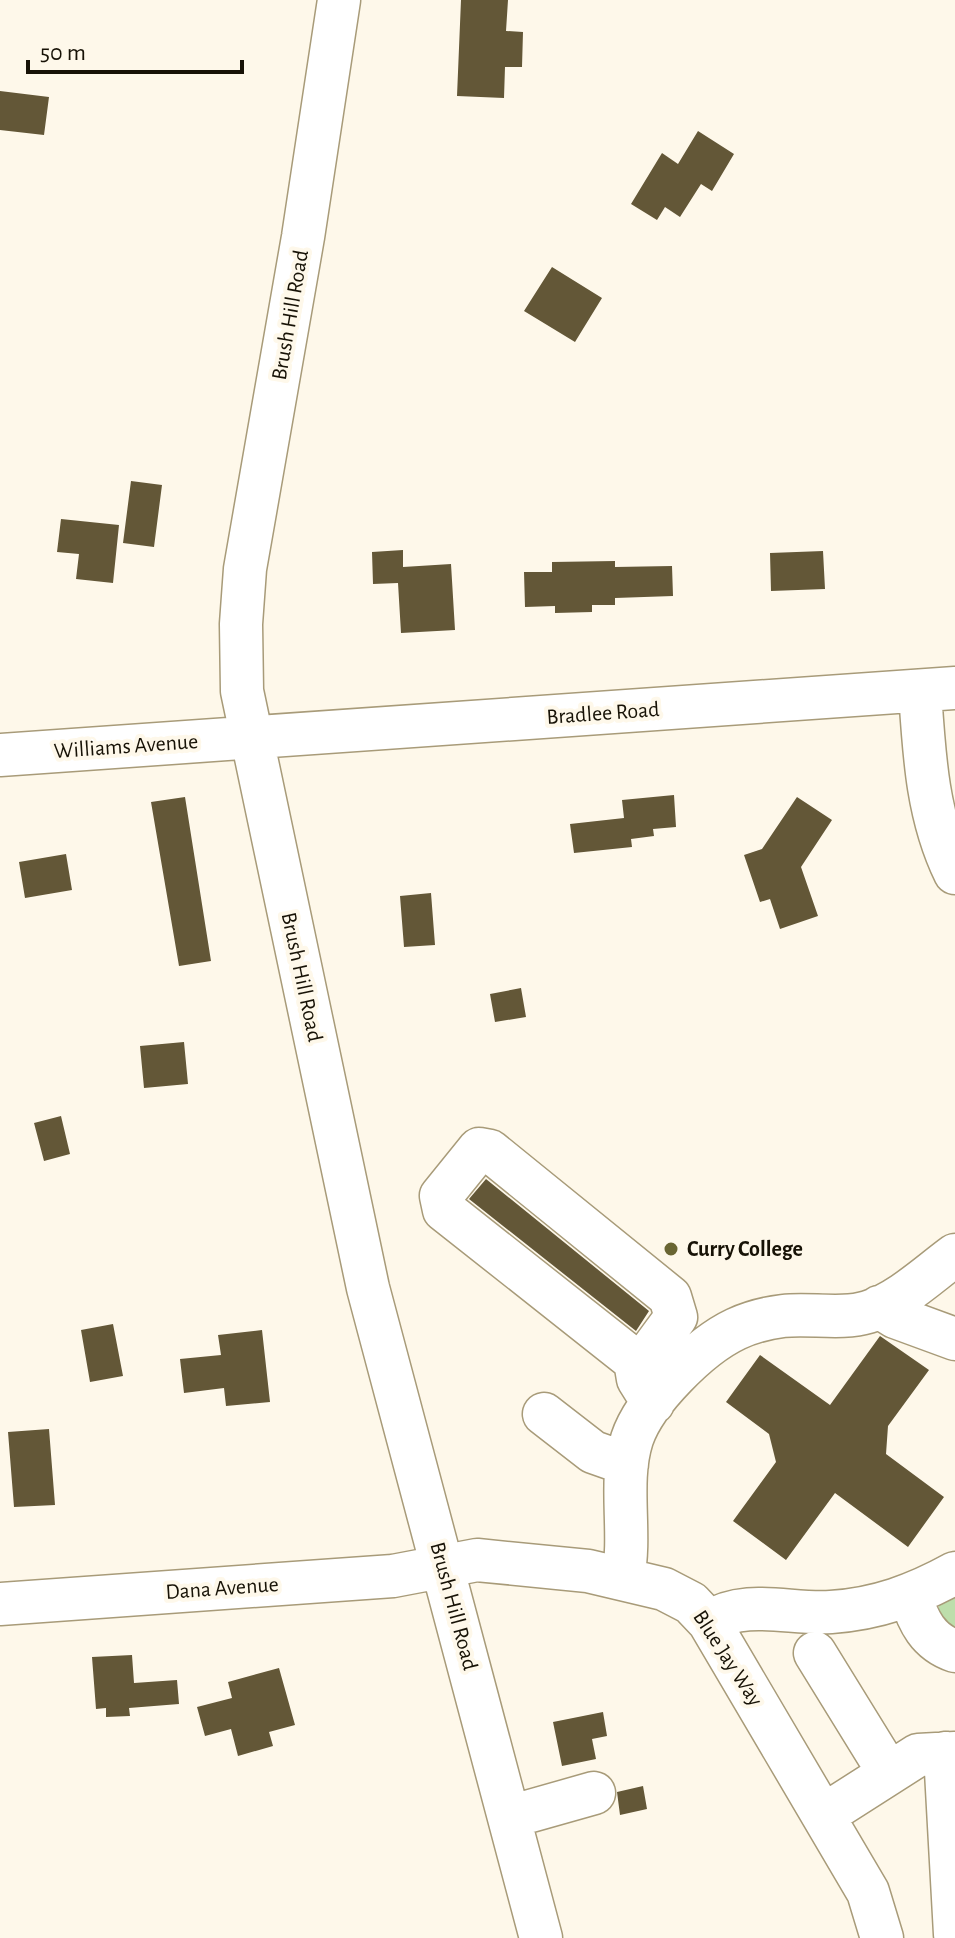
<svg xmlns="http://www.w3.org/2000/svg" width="955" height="1938" viewBox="0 0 955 1938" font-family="'Alegreya Sans',sans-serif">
<rect width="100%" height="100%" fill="#fef8ea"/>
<path fill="#bddeab" d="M 955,1588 L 955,1636 C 945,1625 937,1618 939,1602 Z"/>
<path fill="#635737" d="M 461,0 L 508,0 L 506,31 L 523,32 L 522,67 L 505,67 L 504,98 L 457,96 Z
M 0,91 L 49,97 L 44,135 L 0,130 Z
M 698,131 L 734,154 L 712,191 L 701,184 L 680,217 L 665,207 L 657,220 L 631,204 L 662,153 L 678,164 Z
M 552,267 L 602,298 L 575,342 L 524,311 Z
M 131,481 L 162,485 L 154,547 L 123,543 Z
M 61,519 L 119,525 L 113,583 L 76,579 L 79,554 L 57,552 Z
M 403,550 L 403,567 L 451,564 L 455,630 L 401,633 L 398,583 L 373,584 L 372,552 Z
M 823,551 L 825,589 L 771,591 L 770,553 Z
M 615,561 L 615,567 L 672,566 L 673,596 L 615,598 L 615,605 L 592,605 L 592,612 L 555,613 L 555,606 L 525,607 L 524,572 L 552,572 L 552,562 Z
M 674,795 L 676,827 L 653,829 L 654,836 L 631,839 L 632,847 L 574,853 L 570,824 L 624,818 L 622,800 Z
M 185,797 L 211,961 L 179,966 L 151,802 Z
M 797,797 L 832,820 L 801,867 L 818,916 L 780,929 L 770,899 L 760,902 L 744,855 L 762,849 Z
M 66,854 L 72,890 L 25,898 L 19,862 Z
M 431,893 L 435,945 L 404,947 L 400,896 Z
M 521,988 L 526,1017 L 495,1022 L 490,994 Z
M 184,1042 L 188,1084 L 144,1088 L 140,1046 Z
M 61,1116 L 70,1154 L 44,1161 L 34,1123 Z
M 486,1179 L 649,1311 L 636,1331 L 469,1199 Z
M 113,1324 L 123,1376 L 90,1382 L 81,1330 Z
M 262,1330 L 270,1402 L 226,1406 L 224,1388 L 184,1393 L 180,1359 L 221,1355 L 218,1335 Z
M 880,1336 L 929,1370 L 888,1426 L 886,1454 L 944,1497 L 908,1547 L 835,1493 L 786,1560 L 733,1521 L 776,1462 L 769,1434 L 726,1402 L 760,1355 L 830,1405 Z
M 49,1429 L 55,1505 L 14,1507 L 8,1432 Z
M 132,1655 L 134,1683 L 177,1680 L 179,1704 L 129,1708 L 130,1716 L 106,1717 L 106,1708 L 96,1709 L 92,1657 Z
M 279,1668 L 295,1725 L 269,1732 L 273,1746 L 238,1756 L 231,1729 L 205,1736 L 197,1707 L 232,1698 L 228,1682 Z
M 603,1712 L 607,1736 L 592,1739 L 596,1759 L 562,1766 L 553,1722 Z
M 643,1786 L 647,1809 L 620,1815 L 617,1792 Z"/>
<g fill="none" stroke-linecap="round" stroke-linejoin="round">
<defs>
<path id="minor" d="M 339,0 L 303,237 L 245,569 L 241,624 L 242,691 L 368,1288 L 541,1938
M 920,691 C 924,753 927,816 955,873
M 0,755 L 955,688
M 879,1307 L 895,1317 L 955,1339
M 637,1370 L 676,1317 L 670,1297 L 490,1151 L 479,1149 L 441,1196 L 444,1210 L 635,1361 L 638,1379 L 653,1403
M 544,1414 L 593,1452 L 627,1464
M 623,1578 C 632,1532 618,1483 632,1439 C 645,1400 700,1346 736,1329 C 751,1322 767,1318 783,1316 C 810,1313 842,1320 868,1312 C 900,1302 929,1274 955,1255
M 910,1595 C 918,1621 928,1642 955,1651
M 0,1604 L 393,1576 L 477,1560 L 588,1571 L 664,1589 L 691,1603 L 709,1622 L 868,1892 L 882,1938
M 709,1622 C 746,1598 790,1615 831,1612 C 877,1609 915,1595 955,1573
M 815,1653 L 889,1773
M 945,1753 L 955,1934
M 824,1815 L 918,1755 L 955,1753
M 509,1817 L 594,1793"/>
</defs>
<use href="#minor" stroke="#a89b79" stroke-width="45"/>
<use href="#minor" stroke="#fff" stroke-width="42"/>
</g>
<circle fill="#696532" stroke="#fef8ea" stroke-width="3" cx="671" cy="1249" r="8"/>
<g text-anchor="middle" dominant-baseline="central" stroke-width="8" stroke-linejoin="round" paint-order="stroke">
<g font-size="22" fill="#171206" stroke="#fef8ea">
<text transform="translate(290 315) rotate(-80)">Brush Hill Road</text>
<text transform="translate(603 713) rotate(-4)">Bradlee Road</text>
<text transform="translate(126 746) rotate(-4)">Williams Avenue</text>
<text transform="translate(302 977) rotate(78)">Brush Hill Road</text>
<text transform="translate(222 1588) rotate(-4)">Dana Avenue</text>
<text transform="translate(454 1606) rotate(75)">Brush Hill Road</text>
<text transform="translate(728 1658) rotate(57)">Blue Jay Way</text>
</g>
<g font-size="22" font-weight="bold" fill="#171206" stroke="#fef8ea" text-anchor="start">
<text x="687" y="1249">Curry College</text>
</g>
</g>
<path d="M28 60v12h214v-12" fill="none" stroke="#171206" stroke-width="4"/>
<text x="40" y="60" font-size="24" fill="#171206" stroke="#fef8ea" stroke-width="6" paint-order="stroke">50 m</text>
</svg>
